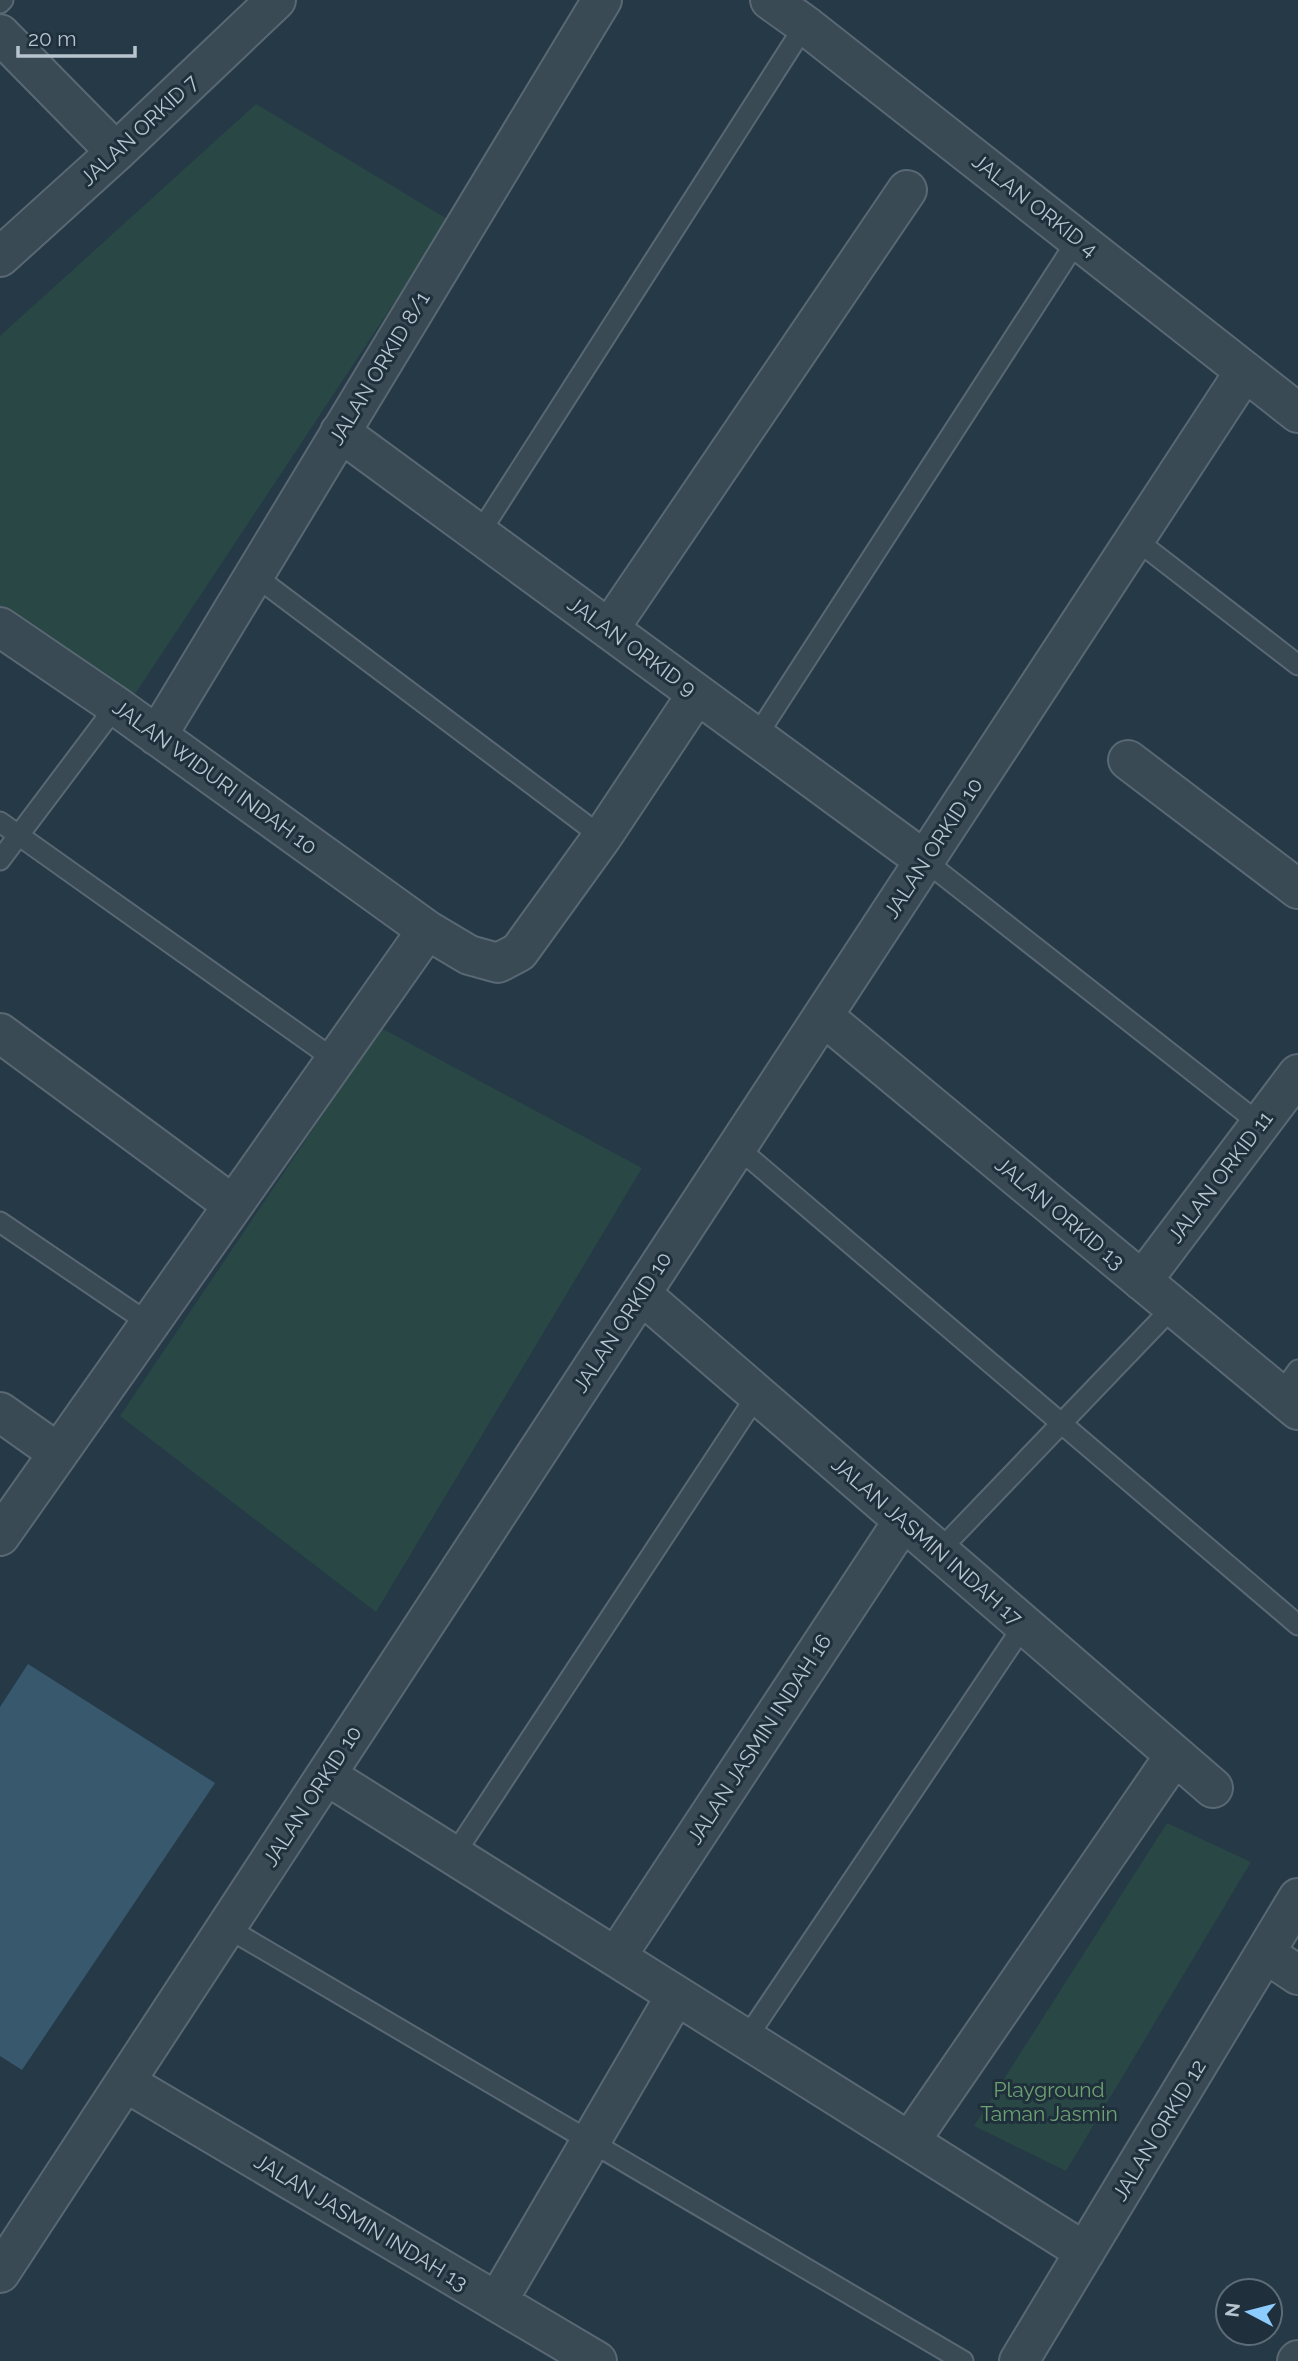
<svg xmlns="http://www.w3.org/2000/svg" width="1298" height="2361" viewBox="0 0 1298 2361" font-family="Raleway,sans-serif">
<rect width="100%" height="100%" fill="#263946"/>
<path fill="#284745" d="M 256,104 L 449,220 L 129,703 L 0,609 L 0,336 Z
M 381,1028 L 642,1168 L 376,1612 L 120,1416 Z
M 1167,1823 L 1251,1862 L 1066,2171 L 974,2126 Z"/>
<path fill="#38586e" d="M 28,1664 L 215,1783 L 22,2070 L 0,2056 L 0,1707 Z"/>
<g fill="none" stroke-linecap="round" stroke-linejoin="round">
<defs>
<path id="service" d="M 0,3 L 3,0
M 479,534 L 805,25
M 1135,539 L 1298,665
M 254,575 L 602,837
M 756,737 L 1078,239
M 0,822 L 335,1060
M 0,860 L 116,706
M 924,860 L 1260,1124
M 737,1147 L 1298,1625
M 0,1222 L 150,1324
M 1280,1395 L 1298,1370
M 939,1551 L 1173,1307
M 454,1855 L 757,1395
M 226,1927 L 963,2361
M 746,2039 L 1024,1625"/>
<path id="minor" d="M 770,0 L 805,25 L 1298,413
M 0,34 L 116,152
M 0,257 L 116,152 L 276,0
M 340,432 L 924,860
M 0,627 L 116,706 L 427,930 L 469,955 L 498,963 L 519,952 L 602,837 L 697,694
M 609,629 L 907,190
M 157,736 L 602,0
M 1128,760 L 1298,889
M 823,1016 L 1298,1410
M 0,1033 L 233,1205
M 1142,1281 L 1298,1074
M 641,1294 L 1213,1788
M 0,1412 L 58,1453
M 0,1536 L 427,930
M 326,1775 L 1085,2252
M 1265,1953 L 1298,1975
M 616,1957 L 903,1521
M 125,2082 L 597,2361
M 910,2141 L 1175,1755
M 0,2273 L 1245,371
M 497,2302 L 676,1995
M 1019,2361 L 1298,1898
M 1297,2361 L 1298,2360"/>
</defs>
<use href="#service" stroke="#596873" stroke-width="23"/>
<use href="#minor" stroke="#596873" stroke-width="42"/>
<use href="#service" stroke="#3a4a55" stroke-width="19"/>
<use href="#minor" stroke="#3a4a55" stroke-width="38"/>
</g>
<g text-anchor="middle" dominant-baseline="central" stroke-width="6" stroke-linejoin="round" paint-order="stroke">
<g font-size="21" fill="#b8c5cf" stroke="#1f2f3b">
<text transform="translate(139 130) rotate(-43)">JALAN ORKID 7</text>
<text transform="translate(1035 205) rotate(38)">JALAN ORKID 4</text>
<text transform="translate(379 368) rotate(-59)">JALAN ORKID 8/1</text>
<text transform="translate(632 646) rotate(36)">JALAN ORKID 9</text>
<text transform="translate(215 777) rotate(36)">JALAN WIDURI INDAH 10</text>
<text transform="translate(933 848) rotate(-57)">JALAN ORKID 10</text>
<text transform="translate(1220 1177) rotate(-53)">JALAN ORKID 11</text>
<text transform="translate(1060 1213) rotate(40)">JALAN ORKID 13</text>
<text transform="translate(622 1322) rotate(-57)">JALAN ORKID 10</text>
<text transform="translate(927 1541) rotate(41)">JALAN JASMIN INDAH 17</text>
<text transform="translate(759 1739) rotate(-57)">JALAN JASMIN INDAH 16</text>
<text transform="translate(312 1796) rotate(-57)">JALAN ORKID 10</text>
<text transform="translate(1159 2130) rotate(-59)">JALAN ORKID 12</text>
<text transform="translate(361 2222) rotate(31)">JALAN JASMIN INDAH 13</text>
</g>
<g font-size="21" fill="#6ea171" stroke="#1f2f3b">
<text x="1049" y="2089">Playground<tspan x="1049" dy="24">Taman Jasmin</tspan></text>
</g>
</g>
<g transform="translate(1249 2312) rotate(277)"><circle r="33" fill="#1f2f3b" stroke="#5c6b76" stroke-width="2"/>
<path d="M0-5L12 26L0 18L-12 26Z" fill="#8dccff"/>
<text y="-10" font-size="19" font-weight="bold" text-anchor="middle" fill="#b8c5cf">N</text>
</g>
<path d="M18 46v10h117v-10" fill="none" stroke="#b8c5cf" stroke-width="3.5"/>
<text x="28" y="46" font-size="21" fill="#b8c5cf" stroke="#1f2f3b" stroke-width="5" paint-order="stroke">20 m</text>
</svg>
